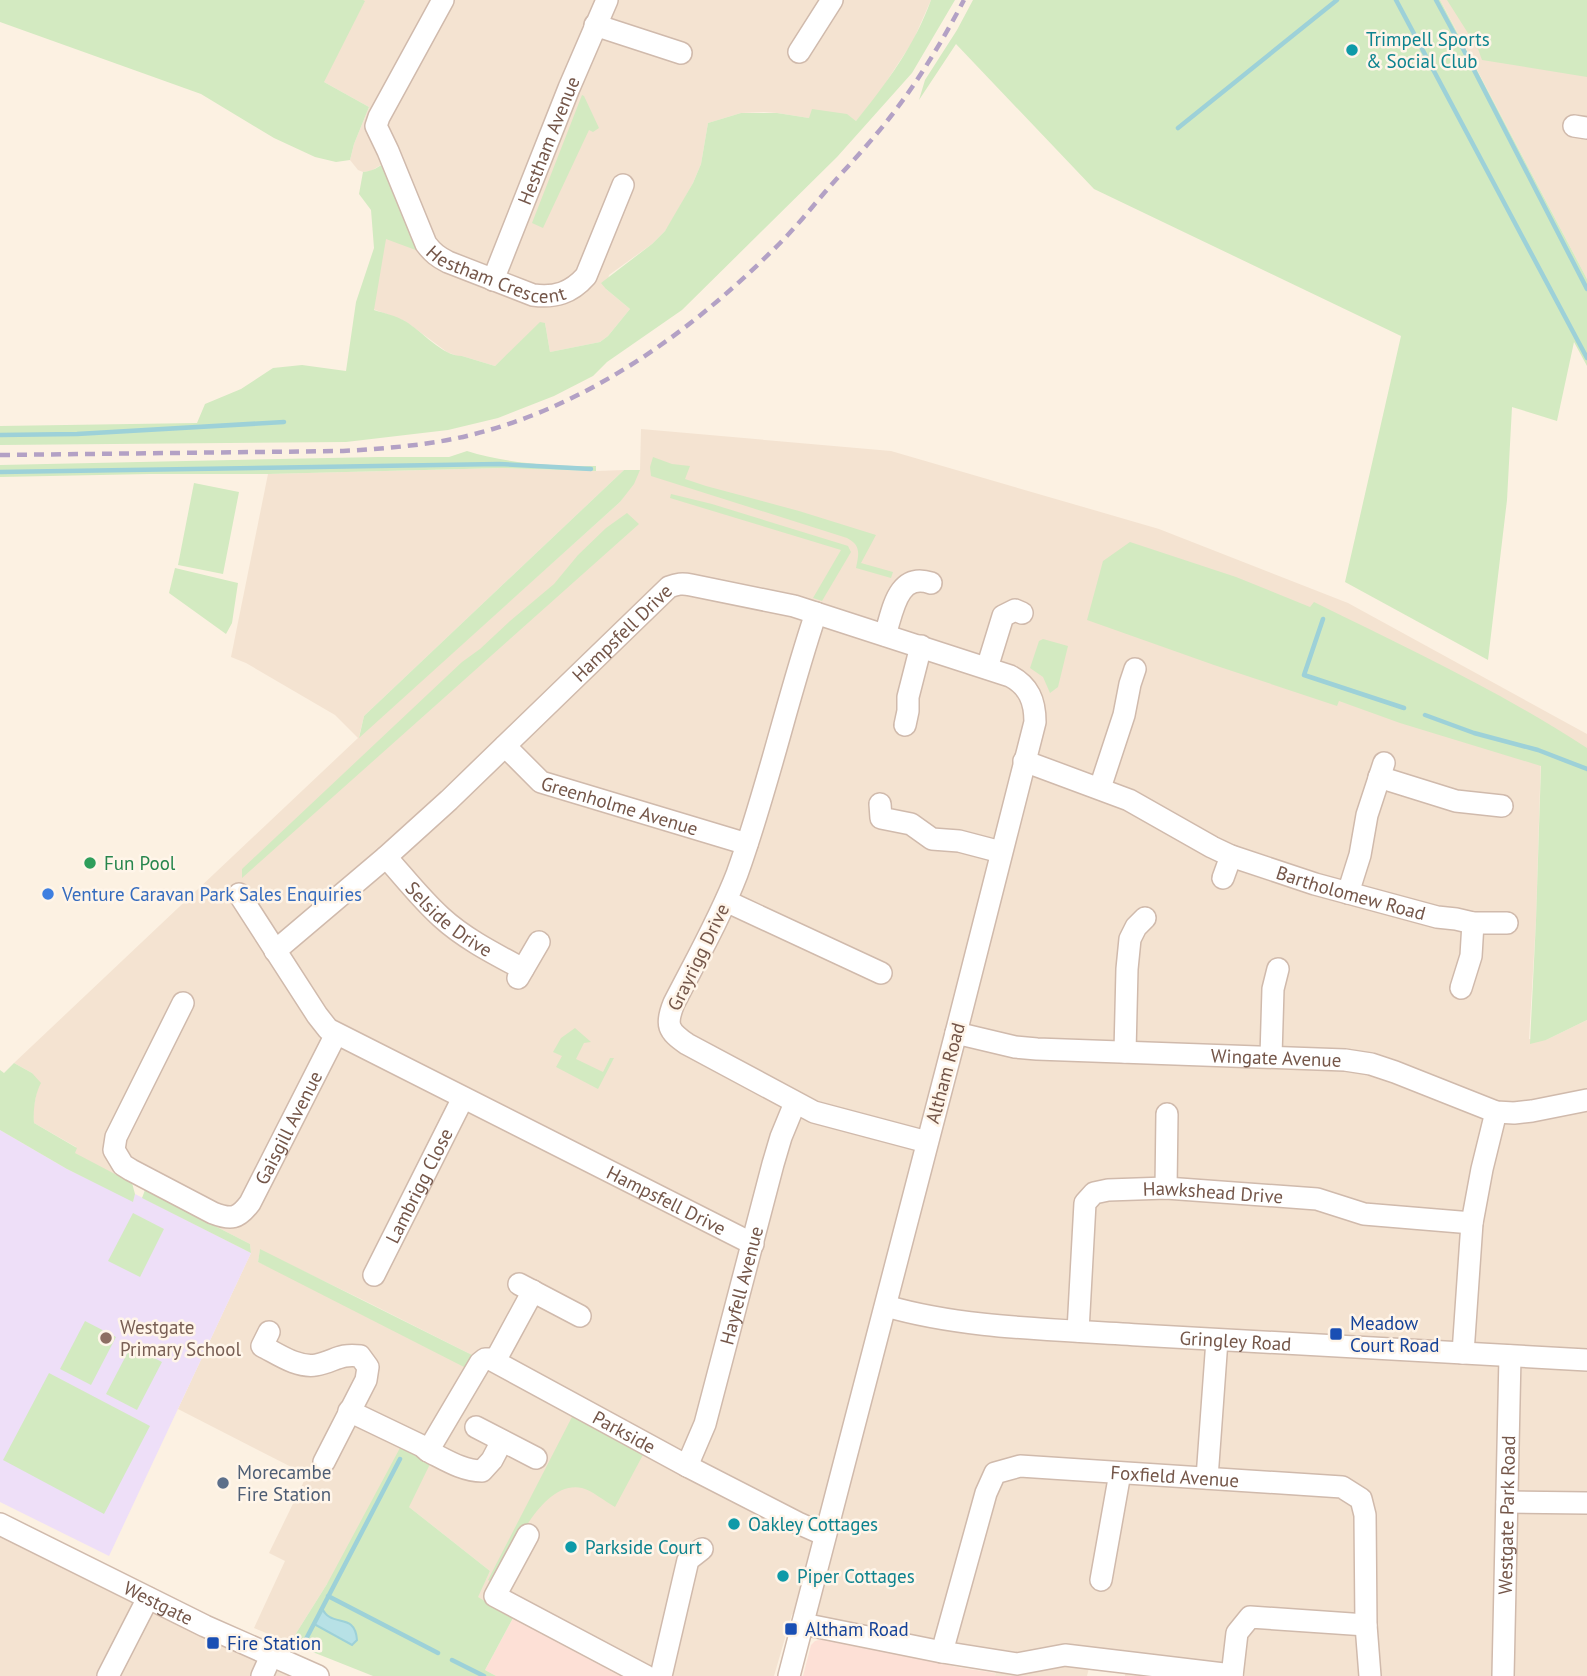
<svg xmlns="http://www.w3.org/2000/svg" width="1587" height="1676" viewBox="0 0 1587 1676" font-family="'PT Sans',sans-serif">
<rect width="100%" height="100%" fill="#fcf1e2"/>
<path fill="#f4e3d1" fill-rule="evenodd" d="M 328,0 L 931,0 L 913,41 L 875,99 L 856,121 L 846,114 L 809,118 L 777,113 L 764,112 L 741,113 L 708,123 L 701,164 L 693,183 L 670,224 L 665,231 L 652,244 L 609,275 L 606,289 L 630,309 L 608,336 L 600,342 L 550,352 L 545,323 L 540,323 L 495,366 L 462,356 L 457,356 L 447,352 L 405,321 L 373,309 L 387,161 L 371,171 L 363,172 L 358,170 L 350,160 L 354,144 L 369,107 L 324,82 Z
M 1440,0 L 1587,0 L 1587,279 L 1445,9 Z
M 641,429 L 891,451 L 1159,529 L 1348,603 L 1587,734 L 1587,767 L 1541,754 L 1536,920 L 1529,1039 L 1546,1040 L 1587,1020 L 1587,1676 L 1125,1676 L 1125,1674 L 1089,1668 L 1087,1676 L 995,1676 L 998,1658 L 792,1614 L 774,1676 L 675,1676 L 659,1673 L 658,1676 L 620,1676 L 477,1597 L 490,1571 L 409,1507 L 327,1584 L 290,1643 L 254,1628 L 285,1561 L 269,1553 L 307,1475 L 178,1409 L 251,1253 L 250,1244 L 96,1165 L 74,1153 L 76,1147 L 34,1123 L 33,1110 L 38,1086 L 32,1073 L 14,1063 L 358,738 L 335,715 L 246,663 L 231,657 L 268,474 L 502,468 L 596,471 L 624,470 L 364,716 L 359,737 L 620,502 L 640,470 ZM 260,1250 L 365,1301 L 472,1355 L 258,1262 Z
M 0,1534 L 298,1676 L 0,1676 Z"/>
<path fill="#fde0d6" d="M 513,1618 L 620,1676 L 496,1676 L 485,1670 Z
M 827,1638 L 957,1667 L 995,1673 L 995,1676 L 803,1676 L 811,1645 L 815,1641 Z"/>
<path fill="#eedff8" d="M 0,1130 L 67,1169 L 133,1201 L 135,1194 L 251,1253 L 109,1556 L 0,1502 Z"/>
<path fill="#d3eac1" d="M 0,0 L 363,0 L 365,1 L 324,82 L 369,107 L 354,144 L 350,160 L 336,162 L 315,157 L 274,138 L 201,94 L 0,22 Z
M 931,0 L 955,0 L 912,73 L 837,157 L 682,310 L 607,362 L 593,376 L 554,396 L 498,418 L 448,430 L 346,442 L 0,445 L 0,426 L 197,423 L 205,404 L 241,389 L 273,368 L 302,365 L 346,371 L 356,302 L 374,248 L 371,210 L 359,194 L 363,172 C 373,171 379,167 387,161 L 421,252 L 386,239 L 374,310 C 384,313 396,316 405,321 C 422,331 442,356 462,356 L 495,366 L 540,322 L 545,323 L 550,352 L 600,342 L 608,336 L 630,309 L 606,289 L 601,283 L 652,244 L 665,231 L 693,183 L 701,164 L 708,123 L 741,113 L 777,113 L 809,118 L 812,109 L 847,114 L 856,121 C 886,84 915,45 931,0 Z
M 973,0 L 1440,0 L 1587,279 L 1587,366 L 1574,342 L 1557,421 L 1512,407 L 1507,500 L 1488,660 L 1345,582 L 1401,336 L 1094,189 L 956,44 L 919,100 L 925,80 L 957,30 Z
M 1447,0 L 1587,0 L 1587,77 L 1482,60 L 1478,49 Z
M 582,95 L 584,96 L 599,128 L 593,132 L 589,130 L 543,228 L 532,223 Z
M 467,451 C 504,463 556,467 596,466 L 596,471 L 502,468 L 268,474 L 150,474 L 0,477 L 0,465 L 378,457 L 449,457 Z
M 653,457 L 672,464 L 690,466 L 685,479 L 706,486 L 799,511 L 876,535 L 861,563 L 893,572 L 891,578 L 856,568 C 859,554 861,545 847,538 L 651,476 L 650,467 Z
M 624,470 L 640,470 L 634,484 L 620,502 L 359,738 L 364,716 Z
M 194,483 L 239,492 L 223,574 L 178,565 Z
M 671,494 L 712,504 L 845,545 L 848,546 L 851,552 L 822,601 L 813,598 L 841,550 L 670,498 Z
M 627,513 L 639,524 L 242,878 L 242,869 L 462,662 L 480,649 L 510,621 L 554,584 L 578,555 L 606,528 Z
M 1130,542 L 1236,577 L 1310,607 L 1314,602 C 1407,648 1500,691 1587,748 L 1587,1020 L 1546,1040 L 1530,1044 L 1536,920 L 1541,766 L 1400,723 L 1339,701 L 1337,706 L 1214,665 L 1087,620 L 1103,561 Z
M 175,568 L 238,583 L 232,623 L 226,634 L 169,593 Z
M 1043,639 L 1068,646 L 1058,687 L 1050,693 L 1043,677 L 1030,668 L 1039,641 Z
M 575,1028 L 591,1042 L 584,1043 L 576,1059 L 603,1072 L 610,1058 L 614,1058 L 598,1089 L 556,1067 L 562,1056 L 553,1052 L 561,1038 Z
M 14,1063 L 32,1073 L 41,1083 C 35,1094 33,1110 34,1123 L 77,1148 L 75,1153 L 132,1183 L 135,1194 L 133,1202 L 67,1169 L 0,1130 L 0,1070 L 4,1073 Z
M 145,1190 L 250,1244 L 251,1253 L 142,1198 Z
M 133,1213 L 164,1229 L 140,1277 L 108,1261 Z
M 260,1249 L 472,1355 L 466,1368 L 258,1262 Z
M 85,1321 L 116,1337 L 91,1385 L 60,1369 Z
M 131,1346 L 162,1362 L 137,1410 L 106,1394 Z
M 49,1373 L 150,1426 L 104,1514 L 3,1460 Z
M 573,1415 L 644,1453 L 615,1507 C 606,1502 591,1490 582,1488 C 541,1479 511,1555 496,1583 L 488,1580 Z
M 401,1446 L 431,1462 L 409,1507 L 490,1571 L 478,1597 L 513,1618 L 485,1670 L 496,1676 L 373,1676 L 290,1643 L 327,1584 Z"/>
<path fill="#b7e1e6" stroke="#9dd1d8" stroke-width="2" d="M 322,1608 C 331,1629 355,1611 357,1640 L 352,1645 L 314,1624 Z"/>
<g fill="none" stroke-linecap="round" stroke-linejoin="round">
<path stroke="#9dd1d8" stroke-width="4.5" d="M 1396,0 L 1587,358
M 1436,0 L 1455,35
M 1459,41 L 1587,289
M 1178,128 L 1337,0
M 0,435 L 77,434 L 284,422
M 0,472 L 499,464 L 591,469
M 1323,619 L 1304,675 L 1404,708
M 1425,715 L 1474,733 L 1538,750 L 1587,769
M 328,1596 L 438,1653
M 305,1641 L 400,1459
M 452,1660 L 484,1676"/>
<defs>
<g id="minor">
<path id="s1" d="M 443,0 L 379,117 L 376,126 L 388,151 L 426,244 C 433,253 438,257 448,262 L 533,295 C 555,298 571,293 586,276 L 623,185"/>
<path d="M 595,25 L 681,53"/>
<path d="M 799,52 L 832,0"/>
<path d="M 1574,126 L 1587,128"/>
<path id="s2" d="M 493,280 L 569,88 L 607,0"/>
<path d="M 816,613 C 787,699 768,788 737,874 C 720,918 696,960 674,1003 C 665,1025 668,1031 687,1044 L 814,1112 L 927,1142"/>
<path d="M 885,635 C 893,611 897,572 931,583"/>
<path d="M 987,668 L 1003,616 L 1015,610 L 1022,613"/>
<path d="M 905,725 L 908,711 L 908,697 L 921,646"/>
<path id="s3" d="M 505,746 L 541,782 L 747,844"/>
<path id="s4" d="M 1024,761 L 1129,800 L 1212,847 L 1231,856 L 1315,884 L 1437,917 L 1456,919 L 1473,923 L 1507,923"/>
<path d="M 1379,777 L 1456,801 L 1502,806"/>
<path d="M 1100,788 L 1124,715 L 1130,684 L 1135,669"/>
<path d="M 880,804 L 881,818 L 911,824 L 932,839 L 959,841 L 1001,852"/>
<path id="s5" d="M 386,857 C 404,877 421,899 441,917 C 465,939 495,954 523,969"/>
<path d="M 1223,878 L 1231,856"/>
<path d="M 1348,893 L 1360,855 L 1367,815 L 1384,763"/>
<path id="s6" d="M 239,894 L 317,1015 L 328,1029 L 753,1244"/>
<path d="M 726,901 L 881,973"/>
<path id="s7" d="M 275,951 L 386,857 L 449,800 L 669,587 C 677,584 682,583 691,585 L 794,606 L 1010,676 C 1029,686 1035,701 1035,722 L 956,1033 L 789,1676"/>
<path d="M 518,978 L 539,942"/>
<path d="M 1461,988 L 1471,956 L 1473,923"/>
<path id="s8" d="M 183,1003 L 116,1137 L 114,1150 L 123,1165 L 131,1170 L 213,1213 C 231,1220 238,1219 250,1203 L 336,1034"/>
<path id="s9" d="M 956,1033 L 1015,1047 L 1037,1049 L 1345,1060 L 1371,1064 L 1395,1072 L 1496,1112 L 1514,1113 L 1532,1111 L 1587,1100"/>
<path d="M 1125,1052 L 1127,969 L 1130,939 L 1136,927 L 1145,918"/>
<path d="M 1271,1056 L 1273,989 L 1278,969"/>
<path d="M 1166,1188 L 1167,1114"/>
<path id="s10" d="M 374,1275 L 463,1098"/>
<path d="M 519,1284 L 580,1316"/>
<path id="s11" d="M 886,1306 C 965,1329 1055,1329 1138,1335 C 1287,1344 1437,1352 1587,1360"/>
<path id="s12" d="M 1078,1331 L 1085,1203 L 1094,1193 L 1108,1190 L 1166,1188 L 1317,1199 L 1364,1214 L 1472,1223"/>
<path d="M 269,1332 L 262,1346 C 278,1354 297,1368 316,1365 C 334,1362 339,1353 360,1356 L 368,1367 L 366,1380 L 324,1462"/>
<path d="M 1463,1353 L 1472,1223 L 1482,1169 L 1496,1112"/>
<path d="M 495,1361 L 533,1291"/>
<path id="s13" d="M 349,1411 L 422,1446 L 428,1451 L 480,1363 L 485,1359 L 490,1359 L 687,1466 L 798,1523 L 825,1535"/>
<path d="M 476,1427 L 536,1458"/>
<path d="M 428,1451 C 446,1460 463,1471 482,1471 L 492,1460 L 502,1441"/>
<path id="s14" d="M 687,1466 L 705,1424 L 773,1164 L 781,1137 L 795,1103"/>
<path d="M 1207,1478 L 1217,1340"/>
<path d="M 1507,1502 L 1587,1503"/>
<path id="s15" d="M 0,1524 L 205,1626 L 318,1676"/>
<path d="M 528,1535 L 495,1596 L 646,1676"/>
<path d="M 1101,1580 L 1120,1473"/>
<path d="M 803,1624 L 942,1652 L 1017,1664 L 1065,1655 L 1232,1675"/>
<path id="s16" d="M 942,1652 L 986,1493 L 995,1473 L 1020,1466 L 1342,1487 L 1361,1499 L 1365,1515 L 1366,1625 L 1370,1676"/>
<path d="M 108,1676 L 148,1598"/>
<path d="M 262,1676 L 271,1656"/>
<path d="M 661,1676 L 688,1560 L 702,1549"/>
<path d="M 1232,1676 L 1237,1633 L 1250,1617 L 1366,1625"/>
<path id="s17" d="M 1503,1676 L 1510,1356"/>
</g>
</defs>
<use href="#minor" stroke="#d0baac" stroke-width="24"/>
<use href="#minor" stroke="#fff" stroke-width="21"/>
<path stroke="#b3a1c5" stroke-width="4.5" stroke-dasharray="10 7" stroke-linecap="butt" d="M 0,455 L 343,451 C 380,449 417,446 453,439 C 576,414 684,338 772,251 C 791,233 808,212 825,192 C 847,167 871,142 891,116 C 919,80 943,40 964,0"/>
</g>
<g fill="#0f9aa8" stroke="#fff5e9" stroke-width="2.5">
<circle cx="1352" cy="50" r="7"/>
<circle cx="734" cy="1524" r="7"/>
<circle cx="571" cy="1547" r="7"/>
<circle cx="783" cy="1576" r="7"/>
</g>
<circle fill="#2e9e5b" stroke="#fff5e9" stroke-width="2.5" cx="90" cy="863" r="7"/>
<circle fill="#3f7fe0" stroke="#fff5e9" stroke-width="2.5" cx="48" cy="894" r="7"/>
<g fill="#1a4fb4" stroke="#fff5e9" stroke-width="2.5">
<rect x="1329" y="1327" width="14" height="14" rx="3.5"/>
<rect x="784" y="1622" width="14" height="14" rx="3.5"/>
<rect x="206" y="1636" width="14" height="14" rx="3.5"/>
</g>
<circle fill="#8d6e63" stroke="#fff5e9" stroke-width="2.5" cx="106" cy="1338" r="7"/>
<circle fill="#5c6f8a" stroke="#fff5e9" stroke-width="2.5" cx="223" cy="1483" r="7"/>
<g text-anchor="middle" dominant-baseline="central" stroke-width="5" stroke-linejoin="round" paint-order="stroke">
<g font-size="19" fill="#0d838f" stroke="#fff5e9" text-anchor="start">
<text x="1366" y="39">Trimpell Sports<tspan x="1366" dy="22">&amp; Social Club</tspan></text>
<text x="748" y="1524">Oakley Cottages</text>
<text x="585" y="1547">Parkside Court</text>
<text x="797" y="1576">Piper Cottages</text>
</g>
<g font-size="19" fill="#745649" stroke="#fff5e9">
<text stroke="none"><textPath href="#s2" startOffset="150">Hestham Avenue</textPath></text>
<text stroke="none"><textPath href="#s1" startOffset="350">Hestham Crescent</textPath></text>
<text stroke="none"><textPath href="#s7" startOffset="471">Hampsfell Drive</textPath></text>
<text stroke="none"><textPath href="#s3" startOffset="133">Greenholme Avenue</textPath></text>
<text stroke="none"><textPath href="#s4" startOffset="354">Bartholomew Road</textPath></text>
<text stroke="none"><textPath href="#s5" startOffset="89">Selside Drive</textPath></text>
<text transform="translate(698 957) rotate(-64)">Grayrigg Drive</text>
<text stroke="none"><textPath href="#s9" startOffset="322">Wingate Avenue</textPath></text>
<text transform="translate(945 1073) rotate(-75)">Altham Road</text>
<text stroke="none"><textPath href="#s8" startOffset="410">Gaisgill Avenue</textPath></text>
<text stroke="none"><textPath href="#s10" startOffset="100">Lambrigg Close</textPath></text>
<text stroke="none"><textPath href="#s12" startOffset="261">Hawkshead Drive</textPath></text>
<text stroke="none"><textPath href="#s6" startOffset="541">Hampsfell Drive</textPath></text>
<text stroke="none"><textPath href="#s14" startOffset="189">Hayfell Avenue</textPath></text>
<text stroke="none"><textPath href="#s11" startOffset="352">Gringley Road</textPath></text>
<text stroke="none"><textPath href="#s13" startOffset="355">Parkside</textPath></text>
<text stroke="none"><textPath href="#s16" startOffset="368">Foxfield Avenue</textPath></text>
<text stroke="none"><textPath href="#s17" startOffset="161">Westgate Park Road</textPath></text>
<text stroke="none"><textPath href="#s15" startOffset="177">Westgate</textPath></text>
</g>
<g font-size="19" fill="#27864d" stroke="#fff5e9" text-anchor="start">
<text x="104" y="863">Fun Pool</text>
</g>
<g font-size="19" fill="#366cbe" stroke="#fff5e9" text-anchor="start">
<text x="62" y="894">Venture Caravan Park Sales Enquiries</text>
</g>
<g font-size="19" fill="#164399" stroke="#fff5e9" text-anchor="start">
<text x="1350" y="1323">Meadow<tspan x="1350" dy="22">Court Road</tspan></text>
<text x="805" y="1629">Altham Road</text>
<text x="227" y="1643">Fire Station</text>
</g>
<g font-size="19" fill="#785e54" stroke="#fff5e9" text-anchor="start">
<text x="120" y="1327">Westgate<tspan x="120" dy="22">Primary School</tspan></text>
</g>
<g font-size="19" fill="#4e5e75" stroke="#fff5e9" text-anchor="start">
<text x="237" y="1472">Morecambe<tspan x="237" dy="22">Fire Station</tspan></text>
</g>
</g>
</svg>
